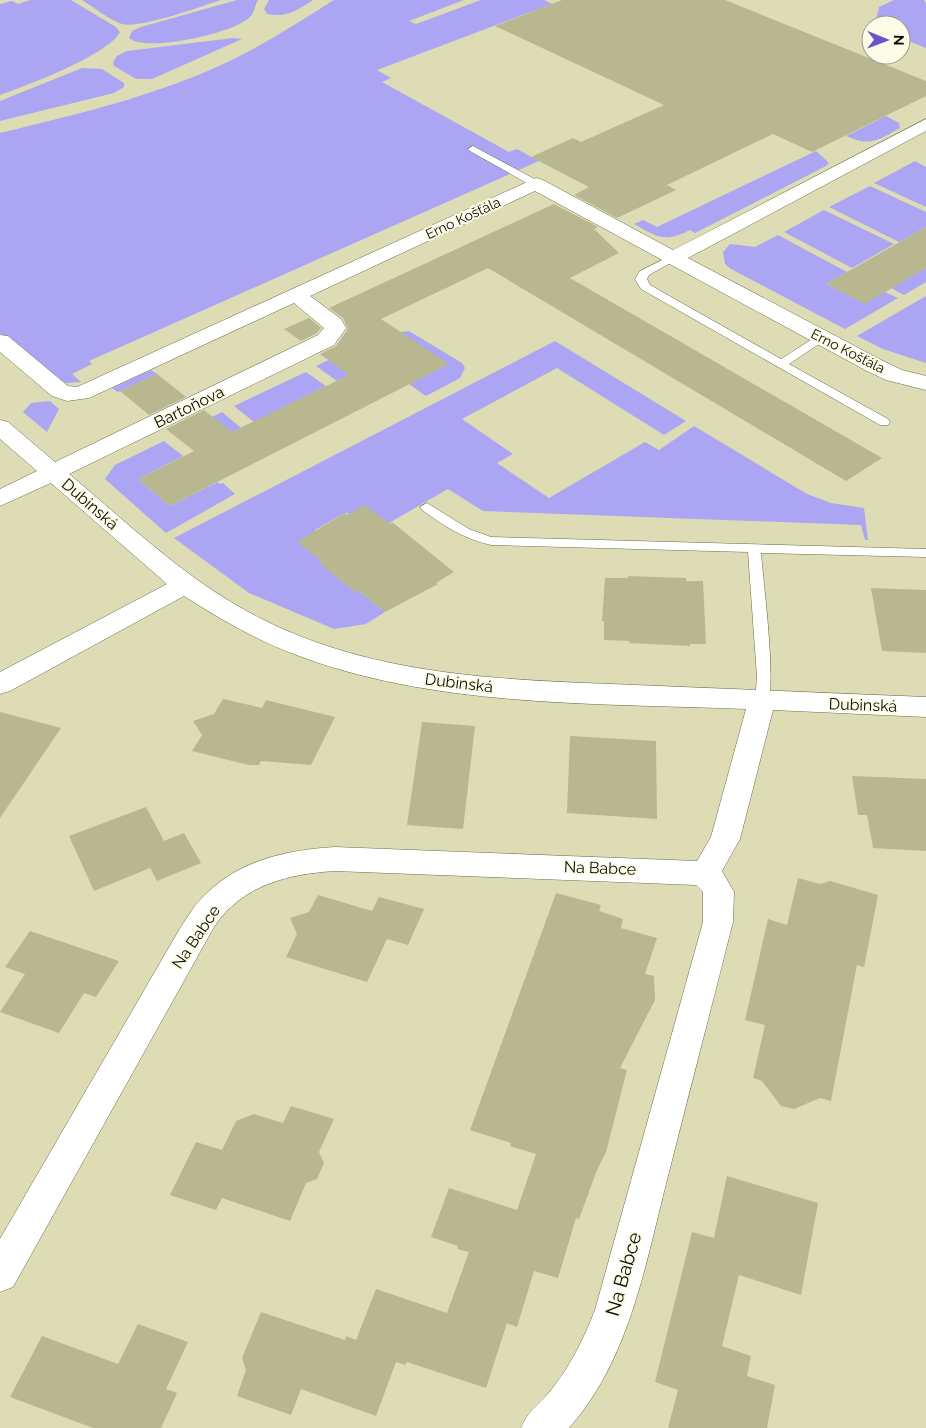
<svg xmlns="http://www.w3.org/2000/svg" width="926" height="1428" viewBox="0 0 926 1428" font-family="Raleway,sans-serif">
<rect width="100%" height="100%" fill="#dddcb4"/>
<path fill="#aba5f3" d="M 30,0 L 71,0 L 116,27 L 120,32 C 108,55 26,86 0,95 L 0,4 L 12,1 L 18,4 Z
M 82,0 L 221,0 C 202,6 140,29 122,24 C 109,20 94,7 82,0 Z
M 237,0 L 258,0 C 255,5 254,14 250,17 C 235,33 145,53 129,38 L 132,31 L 141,27 Z
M 269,0 L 313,0 C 298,10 286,18 267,14 L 264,9 Z
M 334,0 L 464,0 L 409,21 L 416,24 L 481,0 L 544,0 L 552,4 L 377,70 L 391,78 L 382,82 L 509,152 L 517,149 L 539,161 L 89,361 L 92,364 L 72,374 L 81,382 L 65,383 L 56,380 L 0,333 L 0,133 C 79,114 163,94 236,58 C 270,41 302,20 334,0 Z
M 894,0 L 924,0 L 926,3 L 926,48 L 901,38 L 901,25 L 875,25 L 879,7 Z
M 233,38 L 242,39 L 152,79 L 136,79 L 114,66 L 113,62 L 117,56 L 127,51 Z
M 82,68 L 102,69 L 124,83 L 124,87 L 114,93 L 0,121 L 0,101 Z
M 886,116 L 899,123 L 900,128 C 878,140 871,147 846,136 Z
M 816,151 L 829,163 L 826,166 L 695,233 L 690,230 C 665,243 657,237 634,224 L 643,220 L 657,227 Z
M 915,161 L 926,167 L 926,207 L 874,183 Z
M 870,186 L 926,212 L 926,227 L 899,242 L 829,207 Z
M 824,210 L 894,244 L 852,268 L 784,232 Z
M 778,235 L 847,272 L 826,284 L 864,303 L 885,292 L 898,298 L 845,329 L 731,269 L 725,264 L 723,252 L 730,244 L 755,247 Z
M 926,268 L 926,282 L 904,295 L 891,288 Z
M 926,296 L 926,363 L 883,349 L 857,336 Z
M 409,331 L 462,363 L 465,368 L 460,378 L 426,396 L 409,384 L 388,334 Z
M 555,341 L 686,421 L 664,435 L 557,368 L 462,419 L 513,454 L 497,463 L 549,498 L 645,442 L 659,450 L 694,426 L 807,494 L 831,503 L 864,508 L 868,540 L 865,540 L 861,525 L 483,511 L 448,489 L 389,523 L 345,513 L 315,530 L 316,532 L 298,542 L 322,561 L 320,563 L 354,591 L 357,590 L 385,612 L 366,624 L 334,629 L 249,593 L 174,538 Z
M 358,346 L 378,360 L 337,381 L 316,366 Z
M 151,370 L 157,374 L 118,392 L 112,388 Z
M 306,372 L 326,386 L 254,422 L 234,406 Z
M 50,401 L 59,409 L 47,432 L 23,412 L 31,403 Z
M 222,412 L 241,428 L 195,451 L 176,435 Z
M 164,441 L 183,456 L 138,479 L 170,506 L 218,482 L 220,484 L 223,483 L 235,494 L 166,533 L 105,479 L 115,465 Z"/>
<path fill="#b8b790" d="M 562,0 L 725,0 L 926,81 L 926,96 L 812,152 L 773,134 L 667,185 L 676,190 L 617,218 L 574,195 L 589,187 L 531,157 L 573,138 L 581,142 L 664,105 L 495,26 Z
M 554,204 L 598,227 L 594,229 L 619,253 L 570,278 L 882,458 L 846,481 L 488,268 L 381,319 L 449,364 L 170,506 L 138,479 L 194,451 L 166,429 L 204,410 L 232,432 L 349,375 L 320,354 L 336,346 L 348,329 L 343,318 L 329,308 Z
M 926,227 L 926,268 L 865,304 L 826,284 Z
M 309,318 L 321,328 L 317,333 L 301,341 L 284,329 Z
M 157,374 L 186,397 L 149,415 L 120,391 Z
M 365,505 L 390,524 L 392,522 L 454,572 L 436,583 L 438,584 L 385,612 L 357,590 L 354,591 L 319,563 L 322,561 L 297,542 L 345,513 L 347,515 Z
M 628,576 L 686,578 L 686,581 L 703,581 L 706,644 L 690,644 L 690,646 L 629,643 L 630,641 L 604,640 L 604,621 L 602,621 L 605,578 L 628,578 Z
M 871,588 L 926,590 L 926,653 L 882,651 Z
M 223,699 L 262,708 L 266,700 L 335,717 L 311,765 L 261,761 L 259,765 L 249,765 L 192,751 L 202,735 L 193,721 L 214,714 Z
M 0,712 L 61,728 L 0,818 Z
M 422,722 L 475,726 L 463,829 L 407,825 Z
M 570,736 L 656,741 L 657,819 L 567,813 Z
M 852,776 L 926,779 L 926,851 L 873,848 L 867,815 L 858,815 Z
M 146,807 L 164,841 L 184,833 L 201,863 L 157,881 L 150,868 L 94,891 L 69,836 Z
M 798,878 L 820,884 L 830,881 L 878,895 L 864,967 L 857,965 L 831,1101 L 820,1098 L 794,1109 L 781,1106 L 762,1081 L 753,1078 L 765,1025 L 745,1020 L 768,919 L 787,925 Z
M 556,893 L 601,905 L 599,911 L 623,919 L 621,928 L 657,938 L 645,974 L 654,976 L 655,1000 L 620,1068 L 627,1070 L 606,1152 L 597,1170 L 579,1219 L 576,1218 L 558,1278 L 534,1271 L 517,1327 L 507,1323 L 486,1388 L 407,1362 L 405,1365 L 396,1362 L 376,1416 L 301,1389 L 291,1415 L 237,1396 L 246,1370 L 242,1358 L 261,1312 L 345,1340 L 346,1336 L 356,1340 L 376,1289 L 447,1313 L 469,1252 L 457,1249 L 458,1246 L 431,1237 L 449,1188 L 517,1210 L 536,1154 L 510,1146 L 511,1143 L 470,1130 Z
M 318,895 L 372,911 L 379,897 L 424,909 L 408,945 L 387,939 L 367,982 L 286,957 L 297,934 L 290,918 L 309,912 Z
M 30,931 L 119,961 L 96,997 L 84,993 L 59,1033 L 0,1012 L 25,974 L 5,967 Z
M 291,1106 L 334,1119 L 319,1152 L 324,1163 L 317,1179 L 306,1183 L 290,1221 L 222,1198 L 216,1210 L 170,1195 L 196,1142 L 222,1150 L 236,1121 L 254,1114 L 283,1123 Z
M 727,1176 L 818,1203 L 801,1295 L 739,1275 L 722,1346 L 751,1356 L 747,1376 L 775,1385 L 767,1428 L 668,1428 L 678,1390 L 655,1382 L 692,1232 L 714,1238 Z
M 138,1324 L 188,1342 L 166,1389 L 177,1393 L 161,1428 L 93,1428 L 10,1397 L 42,1336 L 118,1364 Z"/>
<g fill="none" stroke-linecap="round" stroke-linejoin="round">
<defs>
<path id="lane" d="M 473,146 L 540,182 L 541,184 L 540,186 L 532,186 L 470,151 L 468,149 Z
M 672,255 L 677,258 L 676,260 L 649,275 L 647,279 L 650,285 L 781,359 L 817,336 L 825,336 L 827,338 L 825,340 L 789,364 L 888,419 L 890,422 L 888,425 L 880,425 L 641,289 L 635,279 L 640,271 Z
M 427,503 L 469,529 L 491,537 L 926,549 L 926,557 L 761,553 C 763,579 777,687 767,705 L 762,706 L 757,705 L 755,701 L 757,677 L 748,552 L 491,545 C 464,539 444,526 422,510 L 420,507 Z"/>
<path id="street" d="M 926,119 L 926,131 L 688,258 L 883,361 L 902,370 L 926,376 L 926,390 L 886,380 L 867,371 L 535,191 L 310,296 L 341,319 L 346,328 L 334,345 L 69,474 C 135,529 193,587 272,624 C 386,678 513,680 636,685 C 733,689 829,693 926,697 L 926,717 L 773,710 L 740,839 L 722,871 L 734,892 L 733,922 C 712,1005 690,1089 669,1172 C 646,1260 631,1358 569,1428 L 521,1428 C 529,1409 540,1404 552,1389 C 571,1365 584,1338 595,1310 L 703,922 L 703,892 L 696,885 L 335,871 C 288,874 242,885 214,927 L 13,1287 L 0,1292 L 0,1239 L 182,925 C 188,917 193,907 200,900 C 235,861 285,850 335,847 L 697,861 L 711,837 L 746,709 C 597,703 432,708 291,653 C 253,638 218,618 184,596 L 10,691 L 0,694 L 0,672 L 167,584 L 51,483 L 0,506 L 0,489 L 37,471 L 0,439 L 0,420 L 8,422 L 55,462 L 318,335 L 324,328 L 294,303 L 89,398 L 67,401 L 52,396 L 0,352 L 0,335 L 8,336 L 68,386 L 77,387 L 536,178 L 543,180 L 673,250 Z"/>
</defs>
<use href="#lane" stroke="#6e6c48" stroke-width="1"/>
<use href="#street" stroke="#6e6c48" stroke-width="1"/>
<use href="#lane" fill="#fff" fill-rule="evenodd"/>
<use href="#street" fill="#fff" fill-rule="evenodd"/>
</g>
<g text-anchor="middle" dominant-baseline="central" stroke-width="4" stroke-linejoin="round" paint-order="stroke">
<g font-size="14" fill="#0d0c01" stroke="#fcfce8">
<text transform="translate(463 218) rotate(-25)">Erno Košťála</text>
<text transform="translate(848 351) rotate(27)">Erno Košťála</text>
</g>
<g font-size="16" fill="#0d0c01" stroke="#fcfce8">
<text transform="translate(189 407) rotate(-26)">Bartoňova</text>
<text transform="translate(90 504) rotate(41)">Dubinská</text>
<text transform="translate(459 683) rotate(7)">Dubinská</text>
<text transform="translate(863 705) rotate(2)">Dubinská</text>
<text transform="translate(600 868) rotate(2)">Na Babce</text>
<text transform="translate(196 937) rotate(-56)">Na Babce</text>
</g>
<g font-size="19" fill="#0d0c01" stroke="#fcfce8">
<text transform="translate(623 1274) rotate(-74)">Na Babce</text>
</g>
</g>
<g transform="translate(886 40) rotate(91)"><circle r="24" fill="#fcfce8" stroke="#9c9c8c"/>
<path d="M0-4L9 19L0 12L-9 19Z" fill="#6954cd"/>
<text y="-8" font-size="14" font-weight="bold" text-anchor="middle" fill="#0d0c01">N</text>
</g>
</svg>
